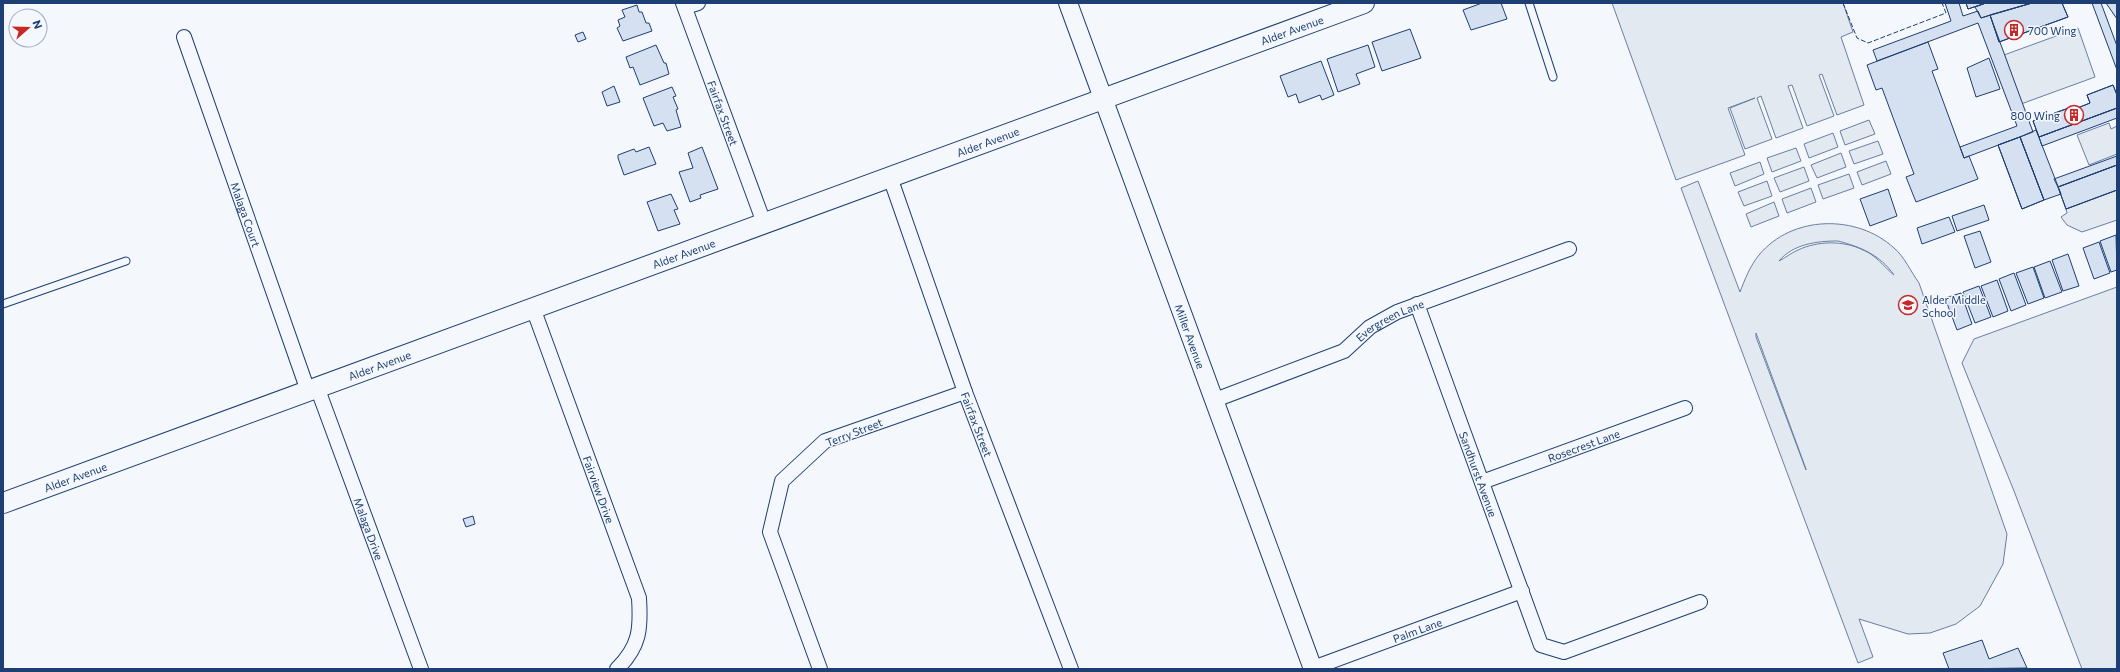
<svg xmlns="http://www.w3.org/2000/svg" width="2120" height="672" viewBox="0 0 2120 672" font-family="Commissioner,sans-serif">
<rect width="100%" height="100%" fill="#f4f7fb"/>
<path fill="#e3e9f0" stroke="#687fa3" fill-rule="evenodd" d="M 1612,3 L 1843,3 L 1853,32 L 1841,37 L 1864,105 L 1837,115 L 1822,74 L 1819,75 L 1834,116 L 1807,126 L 1792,85 L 1788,86 L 1803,128 L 1776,138 L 1761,96 L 1757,98 L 1772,139 L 1745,149 L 1730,108 L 1755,98 L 1728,108 L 1745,155 L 1676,180 Z
M 2078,28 L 2095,77 L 2021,104 L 2004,55 Z
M 1869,120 L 1875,134 L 1845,145 L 1840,131 Z
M 2109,123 L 2111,129 L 2117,126 L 2117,154 L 2089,165 L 2077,135 Z
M 1833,133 L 1838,147 L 1809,158 L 1804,144 Z
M 1878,141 L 1883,154 L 1854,164 L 1849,151 Z
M 1796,148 L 1801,161 L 1772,172 L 1767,158 Z
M 1841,153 L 1846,167 L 1817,178 L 1811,165 Z
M 1886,161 L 1891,174 L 1862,185 L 1857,172 Z
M 1760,162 L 1764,174 L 1735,186 L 1730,173 Z
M 1804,167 L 1809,181 L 1780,192 L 1774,178 Z
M 1849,174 L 1854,188 L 1823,199 L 1818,185 Z
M 1698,181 L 1740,292 C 1745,279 1750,266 1759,255 C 1792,215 1857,214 1894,248 C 1904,256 1911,272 1919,283 L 2007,534 L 2003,564 L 1980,606 L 1956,624 L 1930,633 L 1908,634 L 1859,619 L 1873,657 L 1858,663 L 1681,188 ZM 1838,241 C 1861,247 1880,255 1894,275 C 1884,267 1876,255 1863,250 C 1843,240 1817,241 1798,250 C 1791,253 1785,258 1779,261 C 1793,244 1817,241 1838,241 ZM 1756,333 L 1806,469 L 1806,470 L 1756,337 Z
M 1767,181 L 1772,196 L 1744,206 L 1738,192 Z
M 1811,188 L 1816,202 L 1787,213 L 1782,199 Z
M 2117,190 L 2117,220 L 2082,232 L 2067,225 L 2061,217 L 2067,213 L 2066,209 Z
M 1774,202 L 1779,216 L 1751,227 L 1746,214 Z
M 2117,287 L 2117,669 L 2082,669 L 2014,491 L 1962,363 L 1974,339 Z"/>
<path fill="#d5e0f0" stroke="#1d3f73" d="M 1482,3 L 1501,3 L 1507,19 L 1471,30 L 1463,10 Z
M 1945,3 L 1959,3 L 1963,16 L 1978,11 L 1981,18 L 1990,15 L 2033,132 L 1964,158 L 1960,147 L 2017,126 L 1978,23 L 1877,61 L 1873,50 L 1951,21 Z
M 1966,3 L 1986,3 L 1968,9 Z
M 1966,3 L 1986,3 L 1968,9 Z
M 1986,3 L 2032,3 L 1981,18 L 1975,7 Z
M 2032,3 L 2062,3 L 2068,17 L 1999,42 L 1990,15 Z
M 2032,3 L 2062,3 L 2068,17 L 1999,42 L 1990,15 Z
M 2092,3 L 2101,3 L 2117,46 L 2117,70 Z
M 2106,3 L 2117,3 L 2117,19 Z
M 637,5 L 639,12 L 642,12 L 646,23 L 649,23 L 652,31 L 623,41 L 617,28 L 620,26 L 618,20 L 625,17 L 622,10 Z
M 1410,29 L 1421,58 L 1382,71 L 1372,42 Z
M 583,32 L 586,39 L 578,42 L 575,35 Z
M 1928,42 L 1938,69 L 1932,71 L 1964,158 L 1969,156 L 1978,179 L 1916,202 L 1906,177 L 1914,174 L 1882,88 L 1876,90 L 1867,65 Z
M 656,45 L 664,63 L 666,63 L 669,74 L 640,85 L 633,67 L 630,68 L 626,57 Z
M 1368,45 L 1375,67 L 1356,74 L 1360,84 L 1338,92 L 1327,59 Z
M 1989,58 L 2000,89 L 1976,97 L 1967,68 Z
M 1321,61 L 1334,95 L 1322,100 L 1320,95 L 1299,103 L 1296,94 L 1288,97 L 1280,76 Z
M 2113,85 L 2117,95 L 2117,108 L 2039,137 L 2033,121 L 2074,106 L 2075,109 L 2090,103 L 2087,95 Z
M 2113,85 L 2117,95 L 2117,108 L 2039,137 L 2033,121 L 2074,106 L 2075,109 L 2090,103 L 2087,95 Z
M 614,86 L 620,102 L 607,106 L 602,92 Z
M 672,87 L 676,96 L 673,97 L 678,109 L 676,110 L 681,127 L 667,131 L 663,123 L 654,126 L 643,98 Z
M 2117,108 L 2117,118 L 2042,146 L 2039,137 Z
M 2036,130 L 2061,194 L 2044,200 L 2020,137 Z
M 2020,137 L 2044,200 L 2022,209 L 1998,145 Z
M 2020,137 L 2044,200 L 2022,209 L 1998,145 Z
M 649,147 L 656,164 L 624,175 L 618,158 L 618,155 L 634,149 L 636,152 Z
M 702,147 L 718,189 L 700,195 L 701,198 L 690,202 L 679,172 L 693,168 L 688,153 Z
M 2117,156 L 2117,165 L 2058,187 L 2054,179 Z
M 2117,165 L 2117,190 L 2066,209 L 2058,187 Z
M 2117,165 L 2117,190 L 2066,209 L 2058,187 Z
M 1888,189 L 1897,216 L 1870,226 L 1860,199 Z
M 671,194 L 678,209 L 674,210 L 680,224 L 658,231 L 647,202 Z
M 1984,205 L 1989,220 L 1957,231 L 1952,216 Z
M 1949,217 L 1955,232 L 1922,244 L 1917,228 Z
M 1980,231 L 1991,262 L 1975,268 L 1964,236 Z
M 2116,235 L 2117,270 L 2111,272 L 2100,241 Z
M 2099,242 L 2110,273 L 2094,279 L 2083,248 Z
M 2068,254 L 2079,286 L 2063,291 L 2052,260 Z
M 2050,261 L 2062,292 L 2045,298 L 2034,267 Z
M 2033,267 L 2044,298 L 2028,304 L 2016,273 Z
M 2014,273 L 2026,305 L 2011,311 L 1999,279 Z
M 1997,280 L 2008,311 L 1993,317 L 1981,286 Z
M 1979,286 L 1991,317 L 1975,323 L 1963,292 Z
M 1961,293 L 1972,324 L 1957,330 L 1945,298 Z
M 473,516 L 475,524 L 466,527 L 463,519 Z
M 1982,640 L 1989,659 L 2018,648 L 2027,668 L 1949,669 L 1943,653 Z"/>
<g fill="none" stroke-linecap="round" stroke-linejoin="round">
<defs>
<path id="service" d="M 1529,3 L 1553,77
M 3,304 L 126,261"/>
<g id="minor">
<path id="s1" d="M 683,3 L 764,223"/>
<path d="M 685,7 L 698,3"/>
<path id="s2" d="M 184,37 L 308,391"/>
<path id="s3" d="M 890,177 L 965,392 L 1071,669"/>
<path id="s4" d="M 1417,304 L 1541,645 L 1564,652 L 1700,602"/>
<path id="s5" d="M 533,308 L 639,598 C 641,629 640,646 617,669"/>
<path id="s6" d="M 317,387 L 421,669"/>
<path id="s7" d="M 1215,400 L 1344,351 L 1370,327 L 1397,312 L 1569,249"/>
<path id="s8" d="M 1482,482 L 1685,408"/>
<path id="s9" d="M 1313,668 L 1522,591"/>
<path d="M 820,669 L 770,532 L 782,481 L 825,441 L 965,392"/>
</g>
<g id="tertiary">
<path id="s10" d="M 1068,3 L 1313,669"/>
</g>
<g id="secondary">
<path id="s11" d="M 3,503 L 1364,3"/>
</g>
</defs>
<use href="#service" stroke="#1d3f73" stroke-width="9"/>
<use href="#minor" stroke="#1d3f73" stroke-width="16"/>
<use href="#tertiary" stroke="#1d3f73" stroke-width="20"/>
<use href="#secondary" stroke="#1d3f73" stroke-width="22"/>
<use href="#service" stroke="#f4f7fb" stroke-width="7"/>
<use href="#minor" stroke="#f4f7fb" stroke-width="14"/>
<use href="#tertiary" stroke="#f4f7fb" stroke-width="18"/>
<use href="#secondary" stroke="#f4f7fb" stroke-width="20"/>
<path stroke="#1d3f73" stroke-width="1" stroke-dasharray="5 2" stroke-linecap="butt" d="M 1843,3 L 1857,38 L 1868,43 L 1946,13 L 1942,3"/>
</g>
<defs>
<symbol id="building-ring" viewBox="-11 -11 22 22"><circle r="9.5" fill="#f4f7fb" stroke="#c62828" stroke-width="1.5"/><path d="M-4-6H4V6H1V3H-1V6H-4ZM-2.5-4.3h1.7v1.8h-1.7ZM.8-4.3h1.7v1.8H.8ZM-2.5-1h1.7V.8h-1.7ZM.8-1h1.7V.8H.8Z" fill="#c62828"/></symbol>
<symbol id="school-ring" viewBox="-11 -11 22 22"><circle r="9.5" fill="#f4f7fb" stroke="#c62828" stroke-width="1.5"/><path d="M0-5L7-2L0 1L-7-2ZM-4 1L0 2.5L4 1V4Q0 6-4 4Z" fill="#c62828"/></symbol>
</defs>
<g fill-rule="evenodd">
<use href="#building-ring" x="2003" y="19" width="22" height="22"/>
<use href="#building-ring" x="2063" y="104" width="22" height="22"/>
<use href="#school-ring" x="1897" y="294" width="22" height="22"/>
</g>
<g text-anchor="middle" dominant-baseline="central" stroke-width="3" stroke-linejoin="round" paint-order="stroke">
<g font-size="11" fill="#1d3f73" stroke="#f4f7fb">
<text stroke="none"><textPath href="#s11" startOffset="1373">Alder Avenue</textPath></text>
<text stroke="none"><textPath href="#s1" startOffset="117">Fairfax Street</textPath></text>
<text stroke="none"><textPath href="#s11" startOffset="1049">Alder Avenue</textPath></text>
<text stroke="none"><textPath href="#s2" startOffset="188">Malaga Court</textPath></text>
<text stroke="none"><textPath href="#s11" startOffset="725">Alder Avenue</textPath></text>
<text stroke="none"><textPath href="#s7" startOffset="194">Evergreen Lane</textPath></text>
<text stroke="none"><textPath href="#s10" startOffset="355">Miller Avenue</textPath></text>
<text stroke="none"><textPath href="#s11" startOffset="401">Alder Avenue</textPath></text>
<text stroke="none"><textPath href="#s3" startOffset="262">Fairfax Street</textPath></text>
<text transform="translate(854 432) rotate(-21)">Terry Street</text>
<text stroke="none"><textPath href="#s8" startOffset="108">Rosecrest Lane</textPath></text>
<text stroke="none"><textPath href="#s4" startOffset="181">Sandhurst Avenue</textPath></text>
<text stroke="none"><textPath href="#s11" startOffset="77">Alder Avenue</textPath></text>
<text stroke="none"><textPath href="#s5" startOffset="193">Fairview Drive</textPath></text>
<text stroke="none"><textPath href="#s6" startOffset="151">Malaga Drive</textPath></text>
<text stroke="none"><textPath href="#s9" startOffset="111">Palm Lane</textPath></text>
</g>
<g font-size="11" fill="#1d3f73" stroke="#f4f7fb" text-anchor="start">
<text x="2028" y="30">700 Wing</text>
<text x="2060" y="115" text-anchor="end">800 Wing</text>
<text x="1922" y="299">Alder Middle<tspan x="1922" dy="13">School</tspan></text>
</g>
</g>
<rect width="2120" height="672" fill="none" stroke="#1d3f73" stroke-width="8"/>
<g transform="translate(28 28) rotate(70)"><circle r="19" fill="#f4f7fb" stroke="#9eadc5"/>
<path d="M0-3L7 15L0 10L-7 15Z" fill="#c62828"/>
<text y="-6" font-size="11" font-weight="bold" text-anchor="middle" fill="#1d3f73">N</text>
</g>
</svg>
